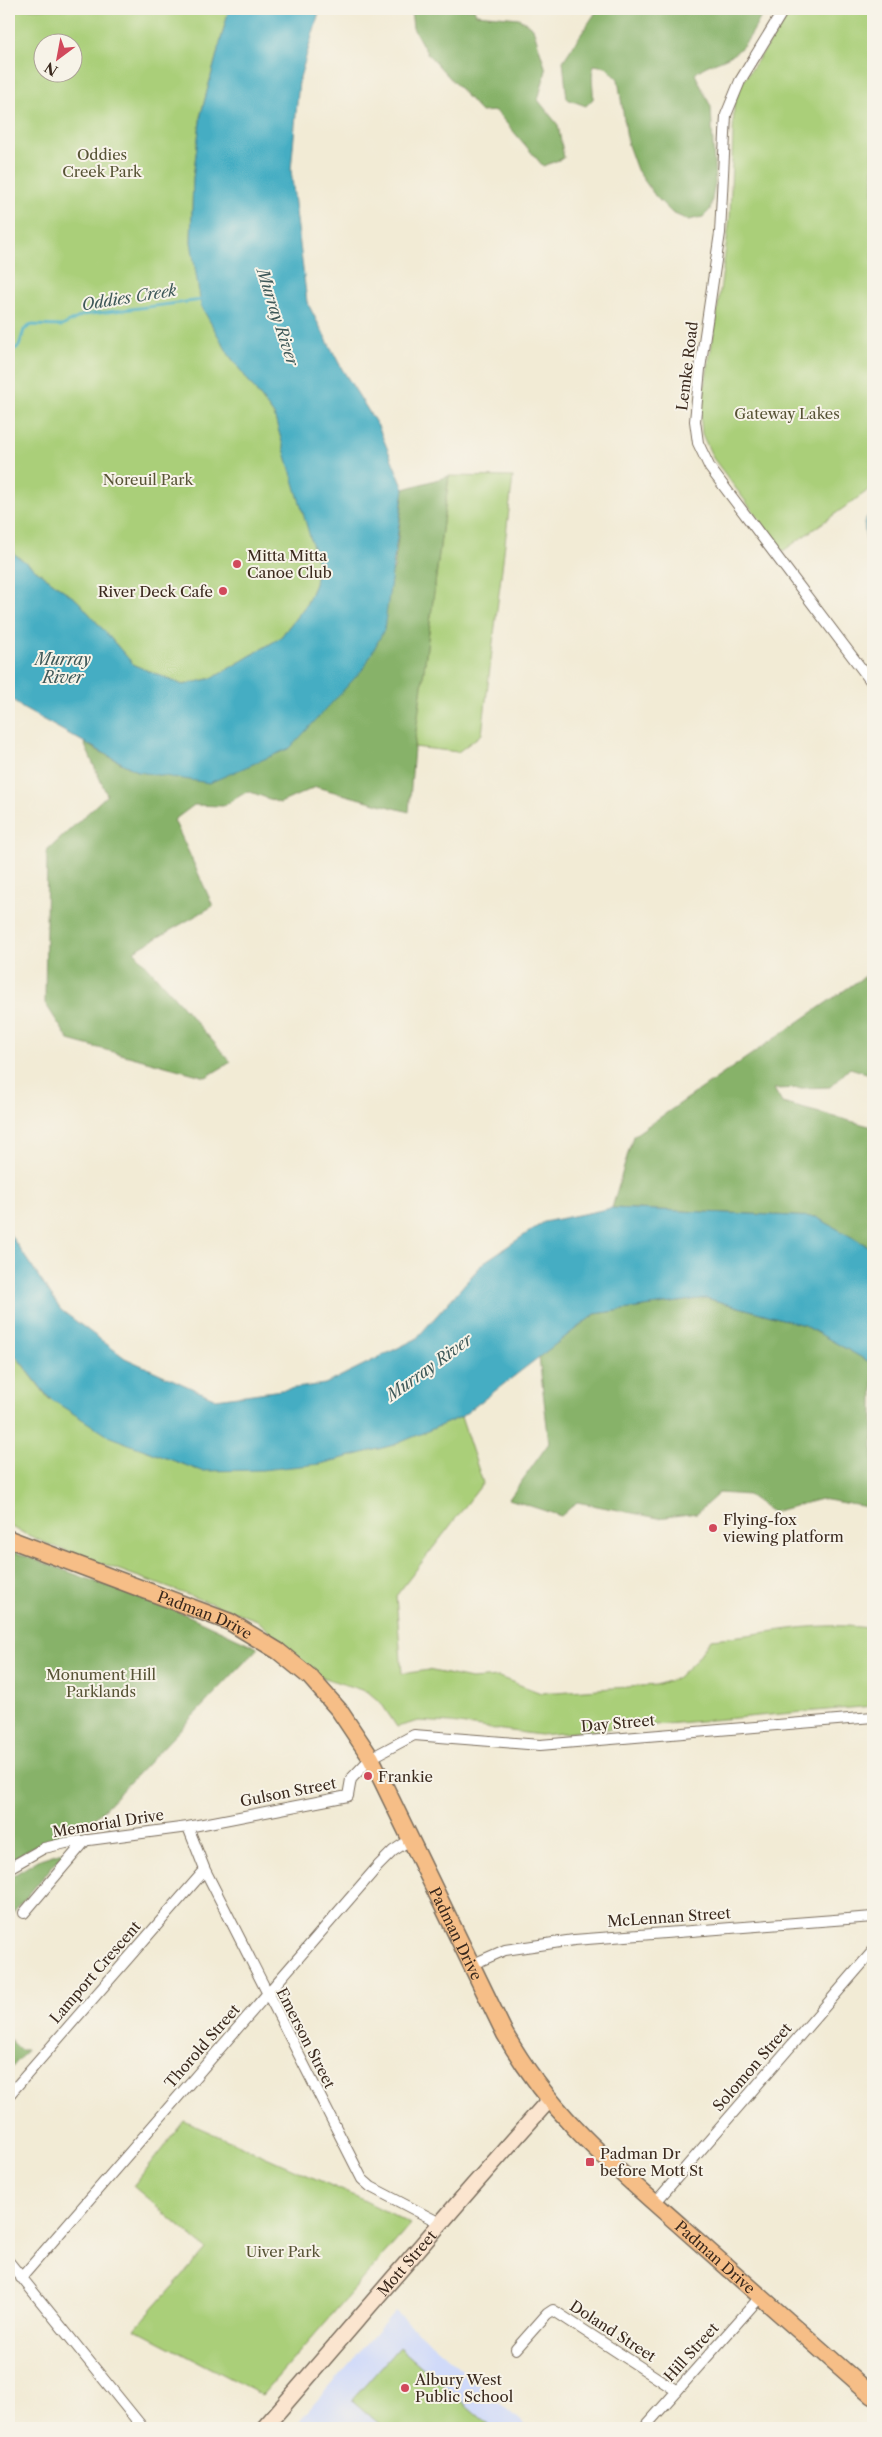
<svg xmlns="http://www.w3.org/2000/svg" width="882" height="2437" viewBox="0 0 882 2437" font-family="'Libre Caslon Text',serif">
<rect width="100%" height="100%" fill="#f7f3e8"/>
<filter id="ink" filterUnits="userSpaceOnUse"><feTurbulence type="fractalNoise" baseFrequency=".02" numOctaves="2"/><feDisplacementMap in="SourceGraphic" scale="10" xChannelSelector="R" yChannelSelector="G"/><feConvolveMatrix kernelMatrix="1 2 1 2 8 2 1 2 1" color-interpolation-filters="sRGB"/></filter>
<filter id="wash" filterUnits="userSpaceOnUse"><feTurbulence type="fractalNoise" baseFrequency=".0096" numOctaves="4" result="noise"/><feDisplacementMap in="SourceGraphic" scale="20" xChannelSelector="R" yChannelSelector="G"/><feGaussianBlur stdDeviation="1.12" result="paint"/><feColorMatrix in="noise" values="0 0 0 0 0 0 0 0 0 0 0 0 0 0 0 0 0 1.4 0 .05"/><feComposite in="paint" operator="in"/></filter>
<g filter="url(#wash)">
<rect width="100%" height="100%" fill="#f2ebd5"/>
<path fill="#d0daf9" d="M 395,2311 L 528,2428 L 293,2428 Z"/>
<path fill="#aacf79" stroke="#727c4c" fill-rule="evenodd" d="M 9,9 L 229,9 L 201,114 L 193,178 L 191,242 L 229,355 L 274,415 L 319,564 L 315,584 L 306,605 L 280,638 L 213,678 L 183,685 L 134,665 L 78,601 L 9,550 ZM 42,42 L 72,42 L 72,72 L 42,72 Z
M 793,9 L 873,9 L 873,487 L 783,551 L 713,458 L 702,434 L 700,411 L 716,321 L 730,217 L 734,105 L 740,86 Z
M 449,476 L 513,477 L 482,734 L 458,752 L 414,747 Z
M 9,1347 L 49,1399 L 320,1464 L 393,1445 L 461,1417 L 483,1483 L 396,1596 L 402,1674 L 428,1670 L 471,1679 L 499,1677 L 541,1693 L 656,1685 L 677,1678 L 695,1661 L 711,1639 C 764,1635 820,1619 873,1629 L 873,1706 L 540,1735 L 451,1723 L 419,1721 L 397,1727 L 381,1703 L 368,1692 L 318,1676 L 257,1620 L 45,1543 L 9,1526 Z
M 184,2121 L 355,2196 L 411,2224 L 262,2395 L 135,2329 L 206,2249 L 133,2186 Z
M 399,2347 L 489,2425 L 486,2428 L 384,2428 L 352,2400 Z"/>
<path fill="#87b269" stroke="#616e44" d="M 411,9 L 474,9 L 476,14 L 519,18 L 533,28 L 546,70 L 538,100 L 558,125 L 564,158 L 543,166 L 496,111 L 481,112 L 427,53 L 413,28 Z
M 598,9 L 765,9 C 756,25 747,48 730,56 C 717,63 705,64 695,74 L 711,107 L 715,183 L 710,210 L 703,217 L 688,220 L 672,213 L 656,197 L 637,170 L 628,145 L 618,79 L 606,67 L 594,65 C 590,77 594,87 593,99 L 586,106 L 567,99 L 563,61 Z
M 449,476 L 414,747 L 409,812 L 316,787 L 280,803 L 248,791 L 223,806 L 194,805 L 174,820 L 213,906 L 134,951 L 231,1062 L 206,1077 L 69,1040 L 45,1003 L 47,851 L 107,795 L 84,743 L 138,772 L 394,570 L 404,489 Z
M 868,974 L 873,982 L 873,1075 L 850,1068 L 830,1087 L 774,1089 L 782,1103 L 873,1127 L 873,1249 L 816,1217 L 612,1208 L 633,1136 Z
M 706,1298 L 804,1325 L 873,1364 L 873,1508 L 821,1499 L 772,1512 L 748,1495 L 719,1493 L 697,1513 L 658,1518 L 577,1502 L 561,1516 L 509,1499 L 549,1443 L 539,1357 L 595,1314 Z
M 9,1550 L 187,1615 L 258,1648 L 81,1833 L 41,1842 L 9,1861 Z
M 65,1851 L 9,1918 L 9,1878 L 40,1859 Z
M 9,2039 L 21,2050 L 27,2050 L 9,2071 Z"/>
<path fill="#44adc3" stroke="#406c70" d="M 229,9 L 320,9 L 299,81 L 291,170 L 307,302 L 342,369 L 378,426 L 404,489 L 384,630 L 364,668 L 290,748 L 209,783 L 138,772 L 22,708 L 9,696 L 9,550 L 78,601 L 134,665 L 183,685 L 213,678 L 280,638 L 306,605 L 315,584 L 318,564 L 274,415 L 229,355 L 201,306 L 191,242 L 193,178 L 201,114 Z
M 873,506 L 873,571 L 868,558 L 864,523 Z
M 612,1208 L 816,1217 L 873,1249 L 873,1364 L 804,1325 L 706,1298 L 595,1314 L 461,1417 L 394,1445 L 320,1464 L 262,1470 L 201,1471 L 110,1437 L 49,1398 L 9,1347 L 9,1233 L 61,1310 L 125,1358 L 216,1399 L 325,1384 L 416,1339 L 484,1262 L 544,1222 Z"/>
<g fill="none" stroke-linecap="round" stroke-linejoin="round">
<path stroke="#44adc3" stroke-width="3" d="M 9,348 L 15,349 L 19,346 L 24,330 L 31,325 L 62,326 L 83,315 L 202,300"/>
</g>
</g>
<g filter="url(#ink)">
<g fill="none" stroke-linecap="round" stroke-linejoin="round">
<defs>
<path id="street" d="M 784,9 L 740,81 L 726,115 L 720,233 L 700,369 L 695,421 L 698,443 L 710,468 L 873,684
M 188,1827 L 205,1870 L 362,2179 L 371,2187 L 440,2223
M 9,1868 L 44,1848 L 66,1843 L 188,1827 L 348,1796 L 351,1779 L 371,1758 L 414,1735 L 540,1745 L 873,1717
M 24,1913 L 86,1840
M 471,1965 L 505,1950 L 574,1940 L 873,1917
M 9,2095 L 205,1870
M 655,2203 L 873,1951
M 9,2262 L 143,2428
M 21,2278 L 378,1866 L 393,1851 L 411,1839
M 516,2349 L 547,2314 L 553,2310 L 677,2391
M 644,2428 L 761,2296"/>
<g id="secondary">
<path id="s1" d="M 264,2428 L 471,2188 L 549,2100"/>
</g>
<g id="primary">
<path id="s2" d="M 9,1539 L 230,1622 L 278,1651 L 310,1677 L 339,1710 L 371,1758 L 505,2034 C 553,2118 612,2165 683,2228 C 746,2284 810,2340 873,2396"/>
</g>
</defs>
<use href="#street" stroke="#7b6e5e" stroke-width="12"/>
<use href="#secondary" stroke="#7b6e5e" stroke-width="18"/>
<use href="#primary" stroke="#7b6e5e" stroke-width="19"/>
<use href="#street" stroke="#fff" stroke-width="10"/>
<use href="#secondary" stroke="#fbe5cf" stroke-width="15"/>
<use href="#primary" stroke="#f6be87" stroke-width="16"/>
</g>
</g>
<g fill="#d1495b" stroke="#f7f3e8" stroke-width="2">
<circle cx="237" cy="564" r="5"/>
<circle cx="223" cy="591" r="5"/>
<circle cx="713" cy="1528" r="5"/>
<circle cx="368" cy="1776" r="5"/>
<rect x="585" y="2157" width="10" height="10" rx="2.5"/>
<circle cx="405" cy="2388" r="5"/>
</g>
<g text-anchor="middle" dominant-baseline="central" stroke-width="4" stroke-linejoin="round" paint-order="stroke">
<g font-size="15" fill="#575335" stroke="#f7f3e8">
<text x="102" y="154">Oddies<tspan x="102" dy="17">Creek Park</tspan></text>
<text x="787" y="413">Gateway Lakes</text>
<text x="148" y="479">Noreuil Park</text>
<text x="101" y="1674">Monument Hill<tspan x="101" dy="17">Parklands</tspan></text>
<text x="283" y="2251">Uiver Park</text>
</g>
<g font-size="15" fill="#3b2a1e" stroke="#f7f3e8">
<text transform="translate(687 366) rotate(-83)">Lemke Road</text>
<text stroke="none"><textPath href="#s2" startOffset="210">Padman Drive</textPath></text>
<text transform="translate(618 1723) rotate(-5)">Day Street</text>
<text transform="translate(288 1792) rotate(-11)">Gulson Street</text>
<text transform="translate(108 1823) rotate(-9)">Memorial Drive</text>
<text transform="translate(669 1917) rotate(-4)">McLennan Street</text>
<text stroke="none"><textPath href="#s2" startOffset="630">Padman Drive</textPath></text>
<text transform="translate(95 1972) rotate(-49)">Lamport Crescent</text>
<text transform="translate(306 2038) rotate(63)">Emerson Street</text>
<text transform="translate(202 2046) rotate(-49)">Thorold Street</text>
<text transform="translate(752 2067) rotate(-49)">Solomon Street</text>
<text stroke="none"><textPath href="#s2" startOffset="1050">Padman Drive</textPath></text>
<text stroke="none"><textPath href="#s1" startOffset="218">Mott Street</textPath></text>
<text transform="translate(613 2331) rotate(33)">Doland Street</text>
<text transform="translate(691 2352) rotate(-48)">Hill Street</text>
</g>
<g font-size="15" fill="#3b2a1e" stroke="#f7f3e8" text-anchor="start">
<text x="247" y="555">Mitta Mitta<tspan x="247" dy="17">Canoe Club</tspan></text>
<text x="213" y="591" text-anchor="end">River Deck Cafe</text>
<text x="723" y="1519">Flying-fox<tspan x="723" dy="17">viewing platform</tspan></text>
<text x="378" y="1776">Frankie</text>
<text x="600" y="2153">Padman Dr<tspan x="600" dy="17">before Mott St</tspan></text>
<text x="415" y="2379">Albury West<tspan x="415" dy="17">Public School</tspan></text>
</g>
<g font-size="16" font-style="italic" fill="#3e5858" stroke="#f7f3e8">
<text transform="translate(129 297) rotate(-9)">Oddies Creek</text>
<text transform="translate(278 317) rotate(72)">Murray River</text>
<text x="63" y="659">Murray<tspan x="63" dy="18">River</tspan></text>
<text transform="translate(429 1367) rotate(-36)">Murray River</text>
</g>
</g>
<rect width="882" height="2437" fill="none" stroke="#f7f3e8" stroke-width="30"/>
<g transform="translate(58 58) rotate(212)"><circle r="24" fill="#f7f3e8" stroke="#aca397"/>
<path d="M0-4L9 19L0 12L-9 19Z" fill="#d1495b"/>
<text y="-8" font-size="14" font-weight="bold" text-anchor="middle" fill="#3b2a1e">N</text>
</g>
</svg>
